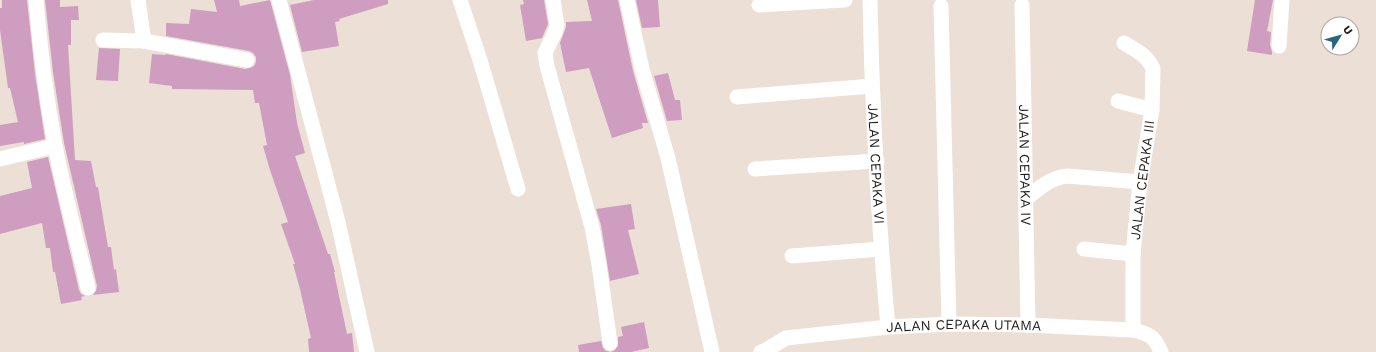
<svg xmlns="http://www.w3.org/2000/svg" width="1376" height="352" viewBox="0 0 1376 352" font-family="'Work Sans',sans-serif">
<rect width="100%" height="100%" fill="#ebdfd6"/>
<path fill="#ce9dbf" d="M 2,0 L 27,0 L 35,74 L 45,139 L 24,144 L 24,142 L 0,146 L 0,125 L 18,122 L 10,88 L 8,88 L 0,30 L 0,8 L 2,8 Z
M 45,0 L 60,0 L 60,7 L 78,6 L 79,20 L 71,20 L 71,45 L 68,45 L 75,160 L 91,161 L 96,187 L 98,187 L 108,247 L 111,247 L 114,270 L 116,269 L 119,292 L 93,295 L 96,291 L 97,286 L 64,143 L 53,72 Z
M 214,0 L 239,0 L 240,6 L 270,0 L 290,75 L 297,123 L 305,153 L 295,156 L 328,254 L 330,254 L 335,272 L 334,272 L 347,334 L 352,333 L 354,352 L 309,352 L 308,339 L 311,338 L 300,289 L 293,264 L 295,264 L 281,224 L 288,222 L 270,170 L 263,146 L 267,145 L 259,103 L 255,103 L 253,90 L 172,89 L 172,86 L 149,83 L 152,54 L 165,55 L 166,54 L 245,69 L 250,68 L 254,66 L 256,62 L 256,57 L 253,53 L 249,51 L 166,36 L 166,23 L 189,24 L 191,9 L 217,12 Z
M 314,0 L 388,0 L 388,4 L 339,19 L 340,21 L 335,22 L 339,46 L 302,52 L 290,5 Z
M 523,0 L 544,0 L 548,24 L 542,38 L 526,41 L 520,5 L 524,4 Z
M 587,0 L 618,0 L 633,71 L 648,123 L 642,123 L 643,128 L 612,138 L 589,68 L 566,72 L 560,43 L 566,27 L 566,22 L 592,21 Z
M 636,0 L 658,0 L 660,27 L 642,28 Z
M 1255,0 L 1273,0 L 1267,31 L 1271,32 L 1270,45 L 1272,52 L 1272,55 L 1247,51 Z
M 99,48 L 120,49 L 118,81 L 96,80 Z
M 668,73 L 675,100 L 680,100 L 682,120 L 667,121 L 654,76 Z
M 48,157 L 79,290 L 81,294 L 85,296 L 81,297 L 82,300 L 61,304 L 55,272 L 53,272 L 50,248 L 46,248 L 42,223 L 0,234 L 0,196 L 32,188 L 27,162 Z
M 631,204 L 635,229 L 628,230 L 639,274 L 610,281 L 601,225 L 596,209 Z
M 644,322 L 649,348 L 631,352 L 579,352 L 578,345 L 601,341 L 603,348 L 606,351 L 611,352 L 615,350 L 618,346 L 618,337 L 623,336 L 621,327 Z"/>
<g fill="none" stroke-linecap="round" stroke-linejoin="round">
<g stroke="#fff" stroke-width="15">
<path d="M 36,0 C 40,49 46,97 55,145 C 64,193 77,240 88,288"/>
<path d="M 138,0 L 144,41 L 247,60"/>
<path d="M 279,0 L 338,222 L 367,352"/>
<path d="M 460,0 L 480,60 L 518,189"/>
<path d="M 553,0 L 557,25 L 555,32 L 545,53 L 547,66 L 592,227 L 599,265 L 610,343"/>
<path d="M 627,0 L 642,69 L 668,158 L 712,352"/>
<path id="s1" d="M 870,0 C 872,109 878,218 888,327"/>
<path d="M 759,5 L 845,0"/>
<path id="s2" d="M 1022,5 L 1028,325"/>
<path d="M 941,6 L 949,324"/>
<path d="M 103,40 L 144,41"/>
<path d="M 1124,43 C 1136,50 1148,56 1153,69 L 1152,110 L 1140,182 L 1133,254 L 1133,330"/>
<path d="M 1279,46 L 1282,0"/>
<path d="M 737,97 L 872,86"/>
<path d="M 1118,101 L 1152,110"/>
<path d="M 0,159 L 55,146"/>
<path d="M 755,169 L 877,161"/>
<path d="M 1026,199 C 1039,188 1050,178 1067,176 L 1140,182"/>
<path d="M 1084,249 L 1133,254"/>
<path d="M 792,256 L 881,249"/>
<path id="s3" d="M 761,352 L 766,350 L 786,338 L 888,327 L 949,324 L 1028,325 L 1133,330 C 1150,334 1154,336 1161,352"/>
</g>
</g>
<g text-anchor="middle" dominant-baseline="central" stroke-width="3" stroke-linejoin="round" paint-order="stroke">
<g font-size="14" fill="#211d1a" stroke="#fff">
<text stroke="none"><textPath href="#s1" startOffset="164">JALAN CEPAKA VI</textPath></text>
<text stroke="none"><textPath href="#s2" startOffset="160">JALAN CEPAKA IV</textPath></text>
<text transform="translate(1142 180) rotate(-83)">JALAN CEPAKA III</text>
<text stroke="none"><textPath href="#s3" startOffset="207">JALAN CEPAKA UTAMA</textPath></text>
</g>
</g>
<g transform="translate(1340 36) rotate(53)"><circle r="19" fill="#ffffff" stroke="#a6a5a3"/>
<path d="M0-3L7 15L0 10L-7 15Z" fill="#2b657e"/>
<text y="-6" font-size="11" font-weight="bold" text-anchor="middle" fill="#211d1a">U</text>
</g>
</svg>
